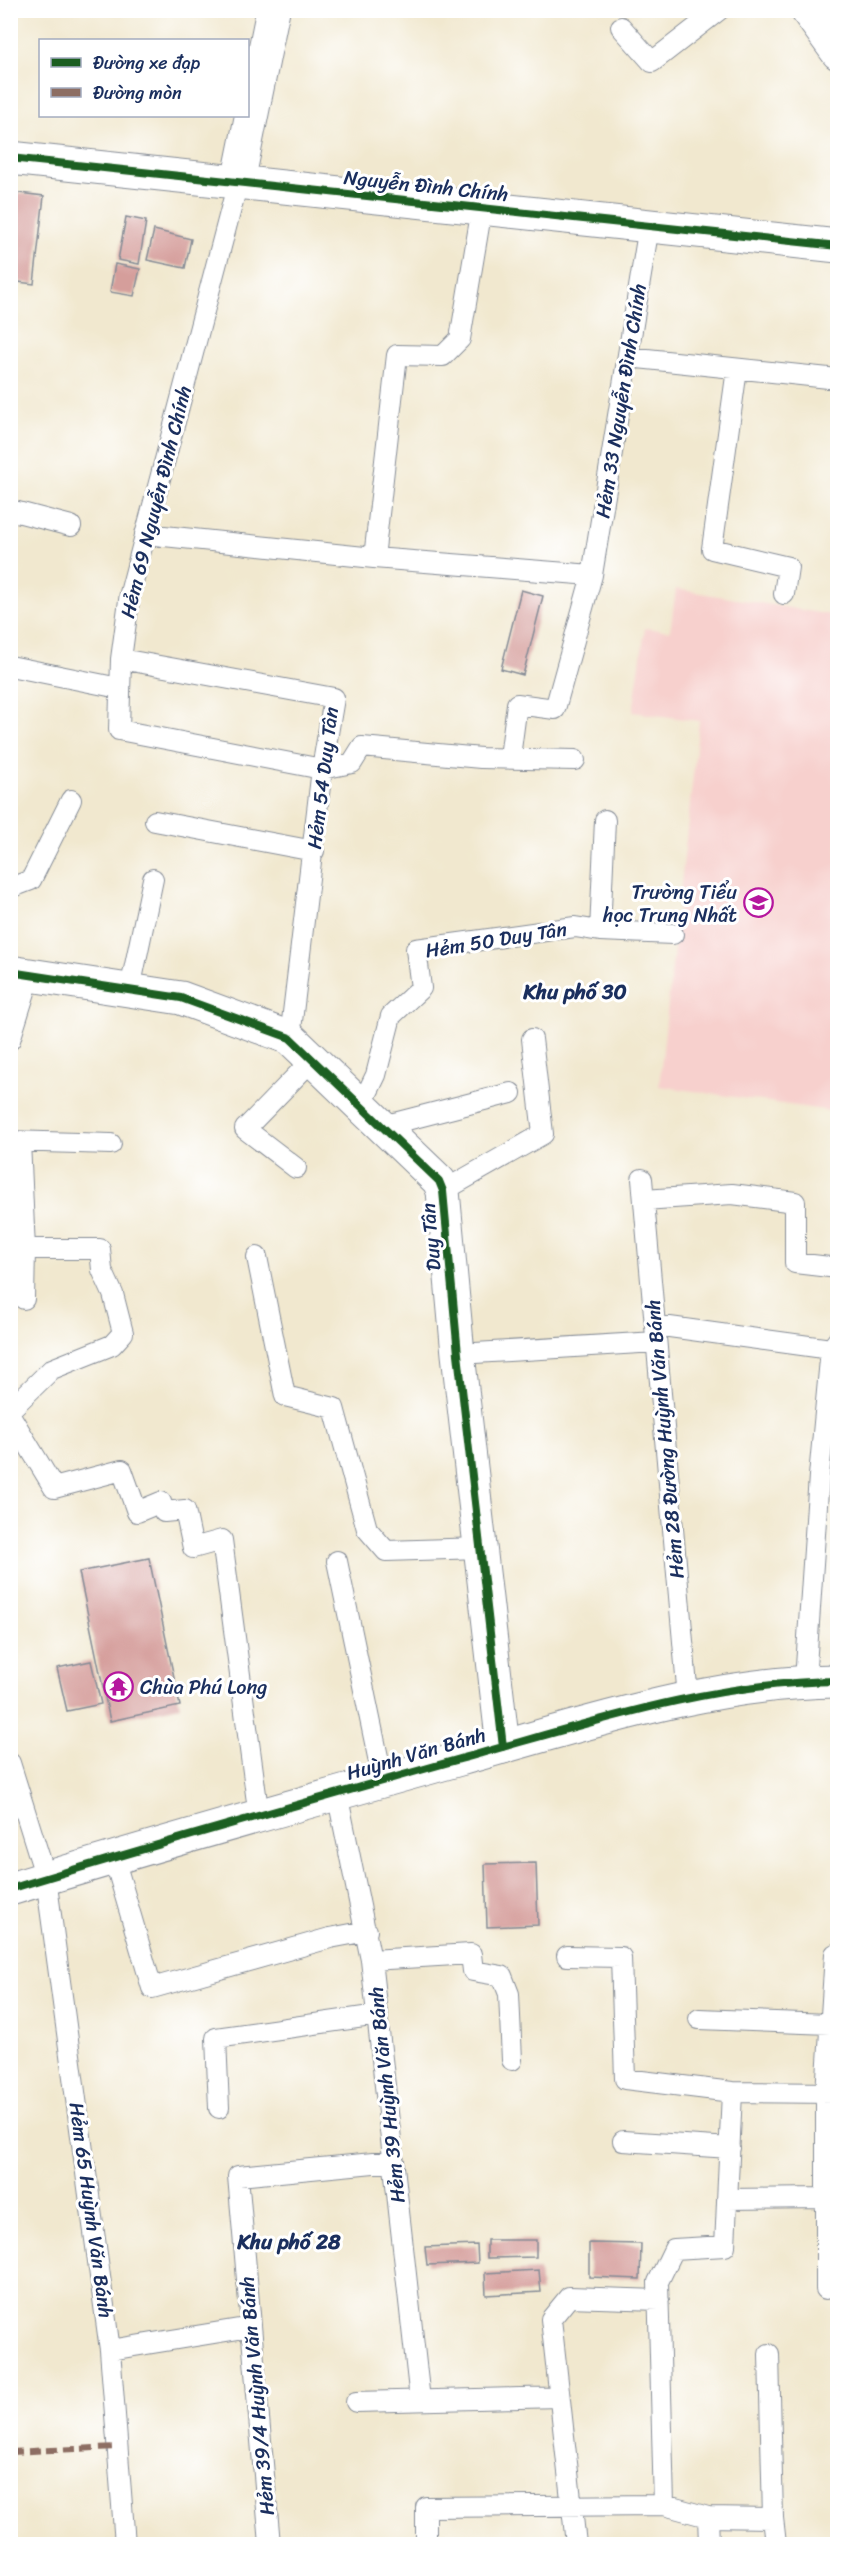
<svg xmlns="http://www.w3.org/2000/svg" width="848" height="2555" viewBox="0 0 848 2555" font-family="Sriracha,sans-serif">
<rect width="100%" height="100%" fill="#fff"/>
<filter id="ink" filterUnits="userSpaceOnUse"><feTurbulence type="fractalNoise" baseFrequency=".0167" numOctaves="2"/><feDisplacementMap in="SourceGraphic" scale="12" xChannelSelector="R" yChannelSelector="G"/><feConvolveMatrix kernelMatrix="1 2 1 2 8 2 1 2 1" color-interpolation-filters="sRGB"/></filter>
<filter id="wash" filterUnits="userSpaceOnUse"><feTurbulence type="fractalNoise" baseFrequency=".008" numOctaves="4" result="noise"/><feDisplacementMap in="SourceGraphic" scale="24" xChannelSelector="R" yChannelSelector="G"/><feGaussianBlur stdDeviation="1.35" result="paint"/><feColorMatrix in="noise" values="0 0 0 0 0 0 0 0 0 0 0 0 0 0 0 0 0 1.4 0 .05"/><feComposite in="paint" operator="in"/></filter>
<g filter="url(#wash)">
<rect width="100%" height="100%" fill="#f1e8cf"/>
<path fill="#f7d0cd" d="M 676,589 L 837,616 L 837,1112 L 659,1086 L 699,721 L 633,712 L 645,628 L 670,631 Z"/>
<g id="blocks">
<path fill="#d59e9b" d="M 10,192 L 44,196 L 34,284 L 10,281 Z
M 126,217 L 146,221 L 139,264 L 118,260 Z
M 154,230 L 191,239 L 185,268 L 147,260 Z
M 115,264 L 140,269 L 134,296 L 110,292 Z
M 521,590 L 543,596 L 523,675 L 501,669 Z
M 149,1558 L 180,1706 L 110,1721 L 79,1572 Z
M 91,1661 L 101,1704 L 67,1711 L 57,1668 Z
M 536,1863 L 538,1925 L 487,1927 L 485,1864 Z
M 487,2240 L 536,2240 L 536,2257 L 487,2258 Z
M 589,2243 L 641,2244 L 640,2279 L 589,2277 Z
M 477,2245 L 478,2263 L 427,2265 L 425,2247 Z
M 539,2270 L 541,2292 L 486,2295 L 485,2273 Z"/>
</g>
</g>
<g filter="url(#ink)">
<use href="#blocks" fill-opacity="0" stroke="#868c96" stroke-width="1.5"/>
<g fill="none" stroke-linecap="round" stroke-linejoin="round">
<defs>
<path id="service" d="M 621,27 L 652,62 L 719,10
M 238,182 L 130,593 L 121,659 L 119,730 L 322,769 L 352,763 L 362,747 L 481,758 L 575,760
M 628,357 L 838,379
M 737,369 L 712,549 L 788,567 L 784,594
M 10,510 L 71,526
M 145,534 L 374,558 L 592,575 L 649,226
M 374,558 L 397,355 L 443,356 L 460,339 L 482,208
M 121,659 L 334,698 L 322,769 L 290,1038
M 10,666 L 119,688
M 510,757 L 517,704 L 555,709 L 592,575
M 155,821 L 314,851
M 10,888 L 31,880 L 71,800
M 600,931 L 605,820
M 130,989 L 153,879
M 10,1040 L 30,976
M 361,1106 L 376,1075 L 391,1016 L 421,988 L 416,949 L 575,927 L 600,931 L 673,934
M 383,1126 L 511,1093
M 10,1141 L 111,1144
M 20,1142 L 25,1249 L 24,1299
M 296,1168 L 245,1129 L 313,1059
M 642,1179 L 688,1698
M 443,1191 L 543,1134 L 532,1039
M 644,1200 L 732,1194 L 795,1202 L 795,1263 L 838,1268
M 257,1257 L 285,1396 L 334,1408 L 367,1529 L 386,1551 L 480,1548
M 655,1325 L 831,1349
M 458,1354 L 656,1342
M 10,1410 L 52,1369 L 112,1345 L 123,1333 L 113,1294 L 102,1270 L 100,1249 L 25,1249
M 10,1415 L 54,1488 L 122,1470 L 137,1512 L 161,1502 L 164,1512 L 185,1510 L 193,1548 L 222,1540 L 259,1817
M 337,1561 L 383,1781
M 805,1681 L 819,1476 L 831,1349 L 838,1340
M 10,1763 L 46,1878 L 110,2350 L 125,2544
M 337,1793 L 371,1960 L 420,2400
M 114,1858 L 152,1988 L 330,1938 L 367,1931
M 567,1956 L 621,1957 L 625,2079 L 732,2092 L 838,2093
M 371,1960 L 471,1954 L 473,1971 L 502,1976 L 509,1994 L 512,2060
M 699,2019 L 830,2024
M 219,2108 L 216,2038 L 378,2015
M 623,2141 L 730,2148
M 727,2199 L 825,2198
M 826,2289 L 826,2093 L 835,1954
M 110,2350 L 251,2327
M 769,2354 L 773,2518 L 776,2544
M 356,2402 L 559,2397
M 664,2505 L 658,2282 L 674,2249 L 725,2246 L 732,2092
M 708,2517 L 773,2518
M 270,2544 L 238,2176 L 394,2161
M 426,2544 L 426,2507 L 664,2505 L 708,2517 L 709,2544
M 576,2544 L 551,2319 L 569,2297 L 659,2300"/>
<path id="minor" d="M 10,158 L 838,246
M 238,182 L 273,10
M 10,972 L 181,998 L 290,1038 L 439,1181 L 443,1191 L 458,1354 L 503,1747"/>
<path id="tertiary" d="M 807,10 L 838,53
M 10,1889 C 160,1843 310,1801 460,1759 C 583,1725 709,1682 838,1681"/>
</defs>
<use href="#service" stroke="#868c96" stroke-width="22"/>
<use href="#minor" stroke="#868c96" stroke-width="35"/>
<use href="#tertiary" stroke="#868c96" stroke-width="35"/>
<use href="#service" stroke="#fff" stroke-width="20"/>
<use href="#minor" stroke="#fff" stroke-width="33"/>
<use href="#tertiary" stroke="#fff" stroke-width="33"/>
<path stroke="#8d6e63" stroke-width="6" stroke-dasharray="12 6" stroke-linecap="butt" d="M 10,2452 L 117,2447"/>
<defs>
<path id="cycleway" d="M 10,158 L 838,246
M 10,972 L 181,998 L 290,1038 L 439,1181 L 443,1191 L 458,1354 L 503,1747
M 10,1889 C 160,1843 310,1801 460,1759 C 583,1725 709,1682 838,1681"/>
</defs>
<use href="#cycleway" stroke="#fff" stroke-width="11"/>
<use href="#cycleway" stroke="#1b5e20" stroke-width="8"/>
</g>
</g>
<defs>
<symbol id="school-ring" viewBox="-11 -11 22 22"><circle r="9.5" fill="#fff" stroke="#b5179e" stroke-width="1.5"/><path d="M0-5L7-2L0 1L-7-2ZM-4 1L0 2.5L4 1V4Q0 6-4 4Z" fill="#b5179e"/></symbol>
<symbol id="temple-ring" viewBox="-11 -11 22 22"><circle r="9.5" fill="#fff" stroke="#b5179e" stroke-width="1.5"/><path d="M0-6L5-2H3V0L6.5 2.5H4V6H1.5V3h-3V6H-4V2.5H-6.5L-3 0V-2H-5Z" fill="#b5179e"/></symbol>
</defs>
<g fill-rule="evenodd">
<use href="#school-ring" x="742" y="886" width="33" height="33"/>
<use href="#temple-ring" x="102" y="1670" width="33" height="33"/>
</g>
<g text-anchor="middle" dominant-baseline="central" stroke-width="6" stroke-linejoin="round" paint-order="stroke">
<g font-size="20" fill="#1b2f5e" stroke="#fff">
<text transform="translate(426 186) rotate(6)">Nguyễn Đình Chính</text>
<text transform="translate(621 401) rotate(-81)">Hẻm 33 Nguyễn Đình Chính</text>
<text transform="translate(156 502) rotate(-76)">Hẻm 69 Nguyễn Đình Chính</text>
<text transform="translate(323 778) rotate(-83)">Hẻm 54 Duy Tân</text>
<text transform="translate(496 940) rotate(-9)">Hẻm 50 Duy Tân</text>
<text transform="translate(431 1237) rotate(-95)">Duy Tân</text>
<text transform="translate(665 1439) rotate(-95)">Hẻm 28 Đường Huỳnh Văn Bánh</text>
<text transform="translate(416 1754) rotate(-16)">Huỳnh Văn Bánh</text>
<text transform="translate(387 2095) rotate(-96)">Hẻm 39 Huỳnh Văn Bánh</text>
<text transform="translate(91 2210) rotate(82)">Hẻm 65 Huỳnh Văn Bánh</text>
<text transform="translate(257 2396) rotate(-95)">Hẻm 39/4 Huỳnh Văn Bánh</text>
</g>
<g font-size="20" fill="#1b2f5e" stroke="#fff" text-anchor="end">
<text x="737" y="892">Trường Tiểu<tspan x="737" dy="23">học Trung Nhất</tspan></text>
<text x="140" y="1687" text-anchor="start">Chùa Phú Long</text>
</g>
<g font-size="21" font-weight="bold" fill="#1b2f5e" stroke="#fff">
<text x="575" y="992">Khu phố 30</text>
<text x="289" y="2242">Khu phố 28</text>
</g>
</g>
<rect width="848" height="2555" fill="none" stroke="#fff" stroke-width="36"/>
<rect x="39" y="39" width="210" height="78" fill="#ffffff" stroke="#a4acbf" stroke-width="1.5"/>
<rect x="51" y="58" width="30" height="9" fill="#1b5e20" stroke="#a4acbf" stroke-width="1.5"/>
<text x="93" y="69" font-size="18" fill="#1b2f5e">Đường xe đạp</text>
<rect x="51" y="88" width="30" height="9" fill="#8d6e63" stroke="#a4acbf" stroke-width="1.5"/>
<text x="93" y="99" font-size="18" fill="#1b2f5e">Đường mòn</text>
</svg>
